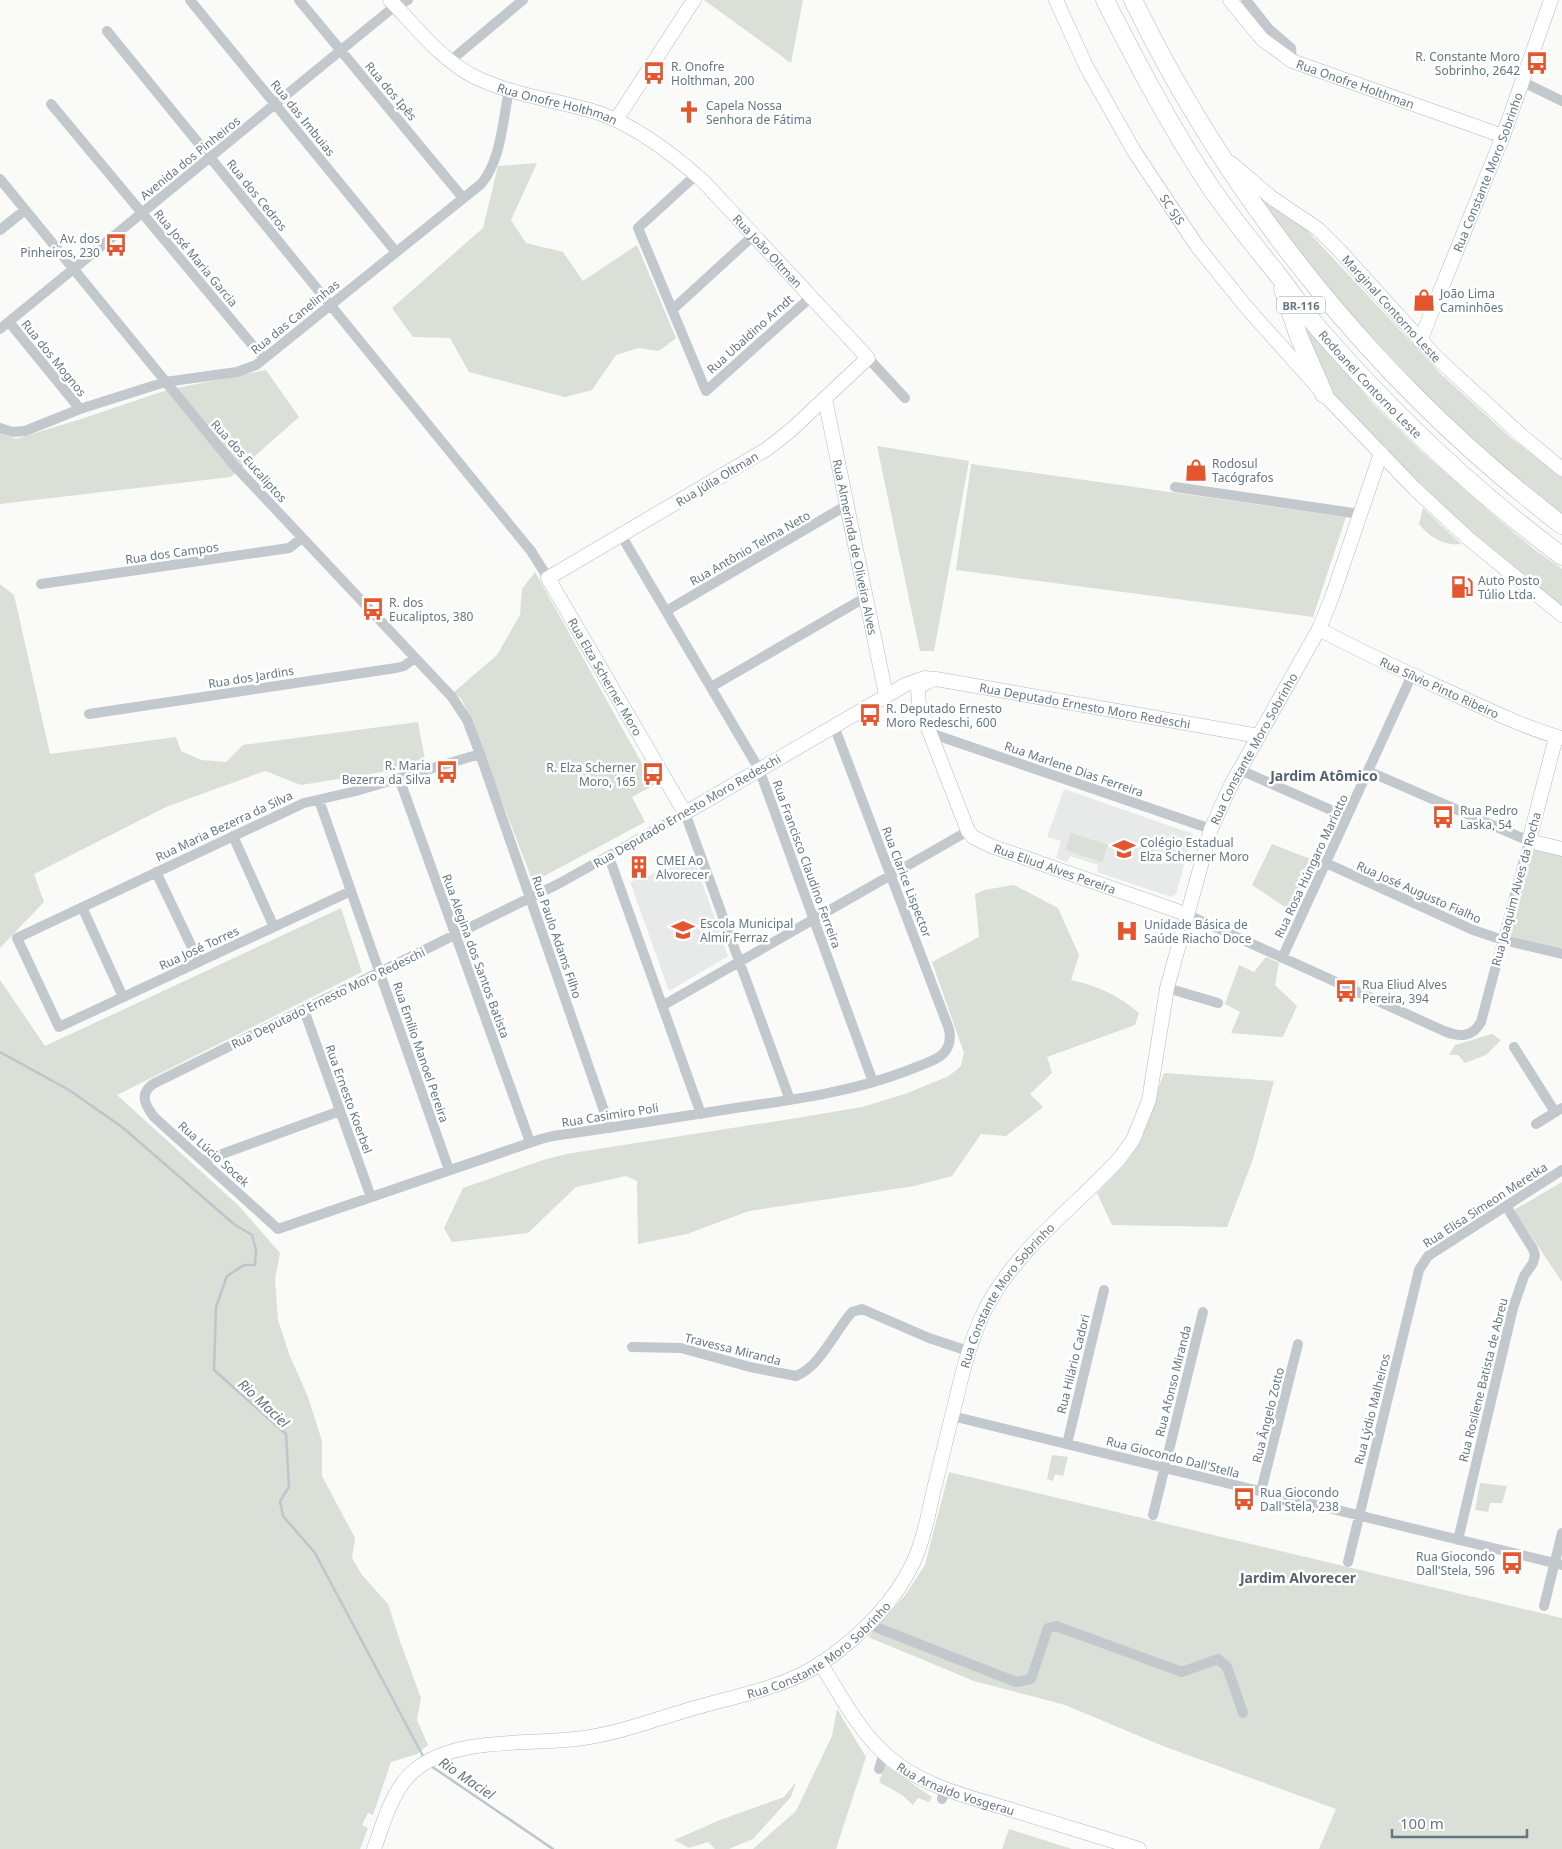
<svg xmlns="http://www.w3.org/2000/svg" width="1562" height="1849" viewBox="0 0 1562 1849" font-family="'Noto Sans',sans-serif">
<rect width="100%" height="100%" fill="#fafaf8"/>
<path fill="#e8e9e9" d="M 1064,789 L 1193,834 L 1176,894 L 1171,897 L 1097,872 L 1098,865 L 1070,856 L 1067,862 L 1056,858 L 1061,841 L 1047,837 Z
M 694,859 L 728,956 L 669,991 L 630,882 Z"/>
<path fill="#dadfd7" d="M 704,0 L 803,0 L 791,63 Z
M 537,163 L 511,220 L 526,243 L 563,252 L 583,281 L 637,245 L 676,338 L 659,351 L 638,348 L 616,355 L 592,390 L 565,397 L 469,372 L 450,338 L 413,337 L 392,308 L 483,228 L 498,166 Z
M 1260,199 L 1304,227 L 1440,373 L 1511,438 L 1562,477 L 1562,515 L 1526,488 L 1453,423 L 1349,312 L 1299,253 Z
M 1295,313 L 1374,405 L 1421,451 L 1498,519 L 1535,550 L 1562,569 L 1562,609 L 1477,542 L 1327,391 Z
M 266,370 L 299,417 L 231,477 L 0,504 L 0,433 L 16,439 L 81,419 L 167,390 Z
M 877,446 L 969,461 L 934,651 L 920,651 Z
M 971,464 L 1346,517 L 1313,617 L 956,570 Z
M 1423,508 L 1461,544 C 1445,547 1428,536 1419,524 Z
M 535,572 L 654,785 L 632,797 L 645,822 L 533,882 L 468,713 L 462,700 L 454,692 L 497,655 L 520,615 L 522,589 Z
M 0,584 L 14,595 L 50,754 L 176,737 L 181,751 L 201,760 L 226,762 L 243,745 L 418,722 L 426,765 L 301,785 L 265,771 L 166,807 L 34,874 L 44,902 L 0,948 Z
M 1071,833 L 1108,845 L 1102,862 L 1065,850 Z
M 1272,844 L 1318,862 L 1291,911 L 1252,885 Z
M 1533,846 L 1562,855 L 1562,951 L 1509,938 Z
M 1014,885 L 1058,908 L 1079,955 L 1071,980 C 1096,985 1120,996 1139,1013 L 1135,1025 L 1047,1057 L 1052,1073 L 1030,1094 L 1043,1107 L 1006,1136 L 981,1134 L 952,1176 L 915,1186 L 749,1211 L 687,1234 L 638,1244 L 637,1181 L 626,1176 L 576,1187 L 528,1233 L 452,1242 L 444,1228 L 463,1188 L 543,1160 L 566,1154 L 803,1117 L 862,1107 L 905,1094 L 949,1076 L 961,1066 L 964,1053 L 932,962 L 979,937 L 975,894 L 984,890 Z
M 341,908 L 362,972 L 117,1095 L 239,1206 L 280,1253 L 275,1279 L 278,1320 L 289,1354 L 308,1397 L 322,1441 L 322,1476 L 355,1538 L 352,1558 L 362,1575 L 388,1604 L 401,1644 L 421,1698 L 417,1720 L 428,1745 L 417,1754 L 391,1762 L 373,1815 L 368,1813 L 362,1825 L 368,1828 L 360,1849 L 0,1849 L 0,980 L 45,1046 Z
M 1266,957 L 1279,963 L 1275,985 L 1297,1006 L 1283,1037 L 1231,1033 L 1240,1012 L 1225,1004 L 1239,965 L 1254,972 Z
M 1492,1034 L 1501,1040 L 1486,1055 L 1465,1063 L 1458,1055 L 1449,1055 L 1455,1045 Z
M 1164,1073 L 1274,1081 L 1253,1159 L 1227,1227 L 1112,1225 L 1097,1193 L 1125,1164 L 1140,1139 Z
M 1562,1182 L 1562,1282 L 1514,1210 Z
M 1052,1455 L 1068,1457 L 1063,1476 L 1055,1474 L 1053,1481 L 1047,1479 Z
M 949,1472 L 1562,1618 L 1562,1849 L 1319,1849 L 1336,1809 L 1163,1746 L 1065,1705 L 974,1681 L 868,1637 L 906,1594 L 925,1565 Z
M 1480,1483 L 1507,1486 L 1502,1503 L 1490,1503 L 1488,1512 L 1475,1510 Z
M 837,1709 L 866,1757 L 836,1849 L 753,1849 L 796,1811 L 832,1736 Z
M 885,1765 L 932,1797 L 929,1802 L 918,1798 L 913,1805 L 902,1795 L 879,1782 Z
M 796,1782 L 791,1797 L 753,1839 L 729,1849 L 715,1849 L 708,1842 L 689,1848 L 674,1840 L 720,1820 L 784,1797 Z
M 1009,1829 L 1072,1849 L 1002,1849 Z"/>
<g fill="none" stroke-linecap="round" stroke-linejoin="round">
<path stroke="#bbc7cb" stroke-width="2.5" d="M 0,1052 L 69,1090 L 122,1127 L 235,1225 L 252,1235 L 256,1250 L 255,1265 L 244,1265 L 227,1276 L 216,1307 L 214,1370 L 286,1434 L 289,1487 L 280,1501 L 283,1516 L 315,1553 L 424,1758
M 431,1766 L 553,1849"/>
<defs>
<g id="secondary">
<path id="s1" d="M 390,0 C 416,27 441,60 475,77 C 514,96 558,100 599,113 C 638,127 674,155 704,182 L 868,358 L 791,430 L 767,449 L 548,578 L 685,813 L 905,685 L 924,678 L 936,679 L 1259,736"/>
<path id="s2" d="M 1056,0 L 1086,66 L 1134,151 L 1197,246 L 1247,308 L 1324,394 L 1415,489 L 1469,539 L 1562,615"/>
<path id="s3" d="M 1230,0 L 1262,39 L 1292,61 L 1503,136"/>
<path d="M 616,120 L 694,0"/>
<path id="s4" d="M 1231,163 L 1272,198 L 1318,229 L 1340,251 L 1437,358 L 1522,436 L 1562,469"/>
<path id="s5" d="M 1420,341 L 1503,136 L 1551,0"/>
<path id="s6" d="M 825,399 L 886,695"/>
<path id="s7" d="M 1319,629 C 1367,655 1417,677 1467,700 C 1498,714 1529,729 1562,738"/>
<path id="s8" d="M 933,680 L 927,682 L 918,688 L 919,705 L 968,831 L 973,837 L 991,846 L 1186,914"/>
<path d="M 1556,737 L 1529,841 L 1562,849"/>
<path id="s9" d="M 820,1663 C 840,1694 857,1728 884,1753 C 919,1786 967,1796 1012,1810 C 1054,1823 1097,1836 1139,1849"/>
<path id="s10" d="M 374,1849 C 384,1822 392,1789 415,1770 C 457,1735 531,1746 583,1738 C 620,1733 656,1719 691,1709 C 735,1696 785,1688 823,1662 C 859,1637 894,1603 913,1563 C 923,1541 928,1517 933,1493 C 941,1462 948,1431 956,1400 C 963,1369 971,1338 985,1310 C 1016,1249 1074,1208 1119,1159 L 1133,1140 L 1149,1100 L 1167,988 L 1211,829 L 1231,785 L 1319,629 L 1332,597 L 1381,453"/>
</g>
<g id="highway">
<path id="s11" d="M 1105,0 C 1137,63 1170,126 1209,185 C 1230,216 1254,245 1278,275 C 1292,293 1304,312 1319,329 C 1392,413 1473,490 1562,556"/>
<path d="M 1133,0 C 1233,205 1381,387 1562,525"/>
<path d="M 1283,289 L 1299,337 L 1324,394"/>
</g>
</defs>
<use href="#secondary" stroke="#b3babf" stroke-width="15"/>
<use href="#highway" stroke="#b4b9bd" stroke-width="19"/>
<path stroke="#c3c8cc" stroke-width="10" d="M 190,0 L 396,252
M 299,0 L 463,198
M 1246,0 L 1269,29 L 1291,48 L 1292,61
M 107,31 L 531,551 L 548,578
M 450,61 L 523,0
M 1523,82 L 1562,101
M 51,104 L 264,359
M 696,175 L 638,228 L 706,391 L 811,297
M 0,179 L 233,464 L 452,697 L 467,720 L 480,754 L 610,1128
M 0,230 L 25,210
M 672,310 L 754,235
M 9,322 L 80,409
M 0,329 L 395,6 L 408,0
M 868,358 L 905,398
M 0,428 L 13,432 L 25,431 L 80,409 L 165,382 L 237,372 L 256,365 L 481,184 C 501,161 503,119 509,90
M 1175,487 L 1360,514
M 621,535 L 759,769 L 873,1082
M 41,584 L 289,548 L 302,538
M 666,611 L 847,505
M 711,687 L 866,597
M 89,714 L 396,668 L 404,666 L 415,658
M 930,733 L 1211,829
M 1240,770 L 1347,817
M 399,778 L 530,1142
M 319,800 L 449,1170
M 233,836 L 274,927
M 609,857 L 701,1114
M 1326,863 L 1473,930 L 1503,940 L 1562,954
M 156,872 L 199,962
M 351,891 L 59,1027 L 17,938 L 304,803 L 356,791 L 480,754
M 82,907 L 123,997
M 1186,914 L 1444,1031 C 1459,1037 1472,1038 1481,1022 L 1529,841 L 1368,771
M 1282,958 L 1412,675
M 1167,988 L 1218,1003
M 662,1006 L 968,831
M 304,1010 L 371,1197
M 1514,1047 L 1555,1112
M 790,1100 L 685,813 L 560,883 L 153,1084 C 139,1094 145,1105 154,1117 L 278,1229 L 541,1139 L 553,1136 C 616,1127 679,1117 742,1107 C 799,1099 855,1091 909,1070 C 920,1065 934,1062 943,1054 C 950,1047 951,1039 949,1029 L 834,726
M 1536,1124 L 1562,1108
M 203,1161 L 340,1111
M 632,1347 L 681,1348 L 750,1367 L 796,1376 C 820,1367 835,1331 852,1312 L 862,1309 L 929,1338 L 968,1351
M 952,1416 L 1562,1565
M 1067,1444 L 1104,1290
M 1261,1491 L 1298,1344
M 1153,1515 L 1203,1312
M 1458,1540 L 1513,1308 L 1524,1276 L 1533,1263 L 1535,1255 L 1533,1249 L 1506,1206
M 1348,1562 L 1419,1270 L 1428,1256 L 1562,1170
M 1544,1606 L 1562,1533
M 868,1624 L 1016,1682 L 1031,1679 L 1048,1628 L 1056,1626 L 1182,1672 L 1218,1659 L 1227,1667 L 1243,1713
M 879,1769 L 884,1753
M 942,1799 L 945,1789"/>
<use href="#secondary" stroke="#fff" stroke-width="14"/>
<use href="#highway" stroke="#fff" stroke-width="18"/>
</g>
<defs>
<symbol id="bus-bare" viewBox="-9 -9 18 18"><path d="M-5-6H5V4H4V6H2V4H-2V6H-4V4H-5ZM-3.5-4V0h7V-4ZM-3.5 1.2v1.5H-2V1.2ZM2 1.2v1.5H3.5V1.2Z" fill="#e4572e" stroke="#fff" stroke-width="2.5" paint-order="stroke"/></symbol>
<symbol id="church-bare" viewBox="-9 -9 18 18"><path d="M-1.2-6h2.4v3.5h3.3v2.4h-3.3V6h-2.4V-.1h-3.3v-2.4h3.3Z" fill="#e4572e" stroke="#fff" stroke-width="2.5" paint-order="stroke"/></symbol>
<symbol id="shop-bare" viewBox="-9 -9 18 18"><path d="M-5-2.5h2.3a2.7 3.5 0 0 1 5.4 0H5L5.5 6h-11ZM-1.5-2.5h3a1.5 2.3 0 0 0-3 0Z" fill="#e4572e" stroke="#fff" stroke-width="2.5" paint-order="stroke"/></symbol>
<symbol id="fuel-bare" viewBox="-9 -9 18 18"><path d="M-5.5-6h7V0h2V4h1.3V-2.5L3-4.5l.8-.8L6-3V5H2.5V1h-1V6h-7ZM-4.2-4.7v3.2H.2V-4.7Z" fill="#e4572e" stroke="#fff" stroke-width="2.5" paint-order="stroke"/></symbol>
<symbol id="school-bare" viewBox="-9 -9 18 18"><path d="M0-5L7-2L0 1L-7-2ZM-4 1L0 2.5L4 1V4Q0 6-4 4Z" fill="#e4572e" stroke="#fff" stroke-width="2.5" paint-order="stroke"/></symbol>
<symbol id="building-bare" viewBox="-9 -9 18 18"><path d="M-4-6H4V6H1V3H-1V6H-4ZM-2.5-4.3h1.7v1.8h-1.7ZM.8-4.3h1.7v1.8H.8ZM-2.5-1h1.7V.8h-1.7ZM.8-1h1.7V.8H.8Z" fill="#e4572e" stroke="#fff" stroke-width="2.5" paint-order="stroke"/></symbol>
<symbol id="hospital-bare" viewBox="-9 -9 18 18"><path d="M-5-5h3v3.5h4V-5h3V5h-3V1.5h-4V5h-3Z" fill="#e4572e" stroke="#fff" stroke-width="2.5" paint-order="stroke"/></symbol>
</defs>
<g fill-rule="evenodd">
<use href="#bus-bare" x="1521" y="47" width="32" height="32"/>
<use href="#bus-bare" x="638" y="57" width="32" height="32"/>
<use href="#church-bare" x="673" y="96" width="32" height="32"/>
<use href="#bus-bare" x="100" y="229" width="32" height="32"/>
<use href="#shop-bare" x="1408" y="284" width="32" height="32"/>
<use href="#shop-bare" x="1180" y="454" width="32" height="32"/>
<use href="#fuel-bare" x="1446" y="571" width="32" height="32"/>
<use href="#bus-bare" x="357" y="593" width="32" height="32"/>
<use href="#bus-bare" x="854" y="699" width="32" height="32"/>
<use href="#bus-bare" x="431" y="756" width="32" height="32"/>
<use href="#bus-bare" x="637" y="758" width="32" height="32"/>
<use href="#bus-bare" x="1427" y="801" width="32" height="32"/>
<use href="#school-bare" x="1108" y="833" width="32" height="32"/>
<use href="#building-bare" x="623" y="851" width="32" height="32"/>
<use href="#school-bare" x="667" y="914" width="32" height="32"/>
<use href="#hospital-bare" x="1111" y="915" width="32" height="32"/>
<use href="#bus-bare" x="1330" y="975" width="32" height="32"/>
<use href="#bus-bare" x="1228" y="1483" width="32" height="32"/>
<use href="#bus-bare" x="1496" y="1547" width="32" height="32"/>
</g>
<g text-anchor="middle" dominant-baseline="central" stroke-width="5" stroke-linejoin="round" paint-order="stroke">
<rect fill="#fff" stroke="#939fa8" stroke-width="1" x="1277" y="296.5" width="48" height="17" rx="4"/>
<g font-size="11" font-weight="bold" fill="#657683">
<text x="1301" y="305">BR-116</text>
</g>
<g font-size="12" fill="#657683" stroke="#fff" text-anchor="start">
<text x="1520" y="56" text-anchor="end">R. Constante Moro<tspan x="1520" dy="14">Sobrinho, 2642</tspan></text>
<text x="671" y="66">R. Onofre<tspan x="671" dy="14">Holthman, 200</tspan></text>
<text x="706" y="105">Capela Nossa<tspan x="706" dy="14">Senhora de Fátima</tspan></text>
<text x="100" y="238" text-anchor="end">Av. dos<tspan x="100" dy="14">Pinheiros, 230</tspan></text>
<text x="1440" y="293">João Lima<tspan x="1440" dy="14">Caminhões</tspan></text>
<text x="1212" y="463">Rodosul<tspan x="1212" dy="14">Tacógrafos</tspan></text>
<text x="1478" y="580">Auto Posto<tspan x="1478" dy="14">Túlio Ltda.</tspan></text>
<text x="389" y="602">R. dos<tspan x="389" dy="14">Eucaliptos, 380</tspan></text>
<text x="886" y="708">R. Deputado Ernesto<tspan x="886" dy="14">Moro Redeschi, 600</tspan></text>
<text x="431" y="765" text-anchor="end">R. Maria<tspan x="431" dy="14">Bezerra da Silva</tspan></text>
<text x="636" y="767" text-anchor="end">R. Elza Scherner<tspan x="636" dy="14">Moro, 165</tspan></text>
<text x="1460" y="810">Rua Pedro<tspan x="1460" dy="14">Laska, 54</tspan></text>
<text x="1140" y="842">Colégio Estadual<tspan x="1140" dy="14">Elza Scherner Moro</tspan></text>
<text x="656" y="860">CMEI Ao<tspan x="656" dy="14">Alvorecer</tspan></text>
<text x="700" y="923">Escola Municipal<tspan x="700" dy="14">Almir Ferraz</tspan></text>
<text x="1144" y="924">Unidade Básica de<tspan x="1144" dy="14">Saúde Riacho Doce</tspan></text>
<text x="1362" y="984">Rua Eliud Alves<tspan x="1362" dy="14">Pereira, 394</tspan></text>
<text x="1260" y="1492">Rua Giocondo<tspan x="1260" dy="14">Dall'Stela, 238</tspan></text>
<text x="1495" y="1556" text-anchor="end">Rua Giocondo<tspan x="1495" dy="14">Dall'Stela, 596</tspan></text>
</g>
<g font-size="12" fill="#657683" stroke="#fff">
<text stroke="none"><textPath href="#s3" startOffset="155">Rua Onofre Holthman</textPath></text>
<text transform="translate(391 91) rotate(50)">Rua dos Ipês</text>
<text stroke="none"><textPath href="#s1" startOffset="202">Rua Onofre Holthman</textPath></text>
<text transform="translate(303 118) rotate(51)">Rua das Imbuias</text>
<text transform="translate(190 158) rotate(-39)">Avenida dos Pinheiros</text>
<text stroke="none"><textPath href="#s5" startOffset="182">Rua Constante Moro Sobrinho</textPath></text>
<text transform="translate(257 195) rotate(51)">Rua dos Cedros</text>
<text stroke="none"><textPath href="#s2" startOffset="240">SC SJS</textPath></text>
<text stroke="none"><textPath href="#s1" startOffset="465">Rua João Oltman</textPath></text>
<text transform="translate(196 258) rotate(50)">Rua José Maria Garcia</text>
<text stroke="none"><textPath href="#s4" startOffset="218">Marginal Contorno Leste</textPath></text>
<text transform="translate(295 317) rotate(-39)">Rua das Canelinhas</text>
<text transform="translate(750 334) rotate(-42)">Rua Ubaldino Arndt</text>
<text transform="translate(54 358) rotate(51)">Rua dos Mognos</text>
<text stroke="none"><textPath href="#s11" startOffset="469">Rodoanel Contorno Leste</textPath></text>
<text transform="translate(249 461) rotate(48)">Rua dos Eucaliptos</text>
<text transform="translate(717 479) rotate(-31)">Rua Júlia Oltman</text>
<text stroke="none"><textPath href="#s6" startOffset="151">Rua Almerinda de Oliveira Alves</textPath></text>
<text transform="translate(750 548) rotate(-30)">Rua Antônio Telma Neto</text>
<text transform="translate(172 553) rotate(-8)">Rua dos Campos</text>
<text transform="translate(251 677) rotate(-9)">Rua dos Jardins</text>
<text stroke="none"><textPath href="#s1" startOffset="1116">Rua Elza Scherner Moro</textPath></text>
<text stroke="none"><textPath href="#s7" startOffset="134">Rua Sílvio Pinto Ribeiro</textPath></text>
<text stroke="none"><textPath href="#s1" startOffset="1712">Rua Deputado Ernesto Moro Redeschi</textPath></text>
<text stroke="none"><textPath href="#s10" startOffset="1554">Rua Constante Moro Sobrinho</textPath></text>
<text transform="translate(1074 769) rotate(19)">Rua Marlene Dias Ferreira</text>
<text transform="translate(687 811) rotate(-30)">Rua Deputado Ernesto Moro Redeschi</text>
<text transform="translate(224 826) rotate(-25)">Rua Maria Bezerra da Silva</text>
<text transform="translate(807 864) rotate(70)">Rua Francisco Claudino Ferreira</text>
<text transform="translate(1311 866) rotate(-65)">Rua Rosa Húngaro Mariotto</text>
<text stroke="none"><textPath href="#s8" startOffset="265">Rua Eliud Alves Pereira</textPath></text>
<text transform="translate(907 882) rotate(69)">Rua Clarice Lispector</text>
<text transform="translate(1516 889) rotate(-75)">Rua Joaquim Alves da Rocha</text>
<text transform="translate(1419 892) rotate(24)">Rua José Augusto Fialho</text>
<text transform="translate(557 937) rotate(71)">Rua Paulo Adams Filho</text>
<text transform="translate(199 948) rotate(-25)">Rua José Torres</text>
<text transform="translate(476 956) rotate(70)">Rua Alegina dos Santos Batista</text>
<text transform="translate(328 998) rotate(-26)">Rua Deputado Ernesto Moro Redeschi</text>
<text transform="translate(421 1052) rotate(71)">Rua Emílio Manoel Pereira</text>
<text transform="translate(349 1099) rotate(70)">Rua Ernesto Koerbel</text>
<text transform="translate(610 1115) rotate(-9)">Rua Casimiro Poli</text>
<text transform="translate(214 1154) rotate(42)">Rua Lúcio Socek</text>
<text transform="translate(1485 1205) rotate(-33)">Rua Elisa Simeon Meretka</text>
<text stroke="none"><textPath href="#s10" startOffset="939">Rua Constante Moro Sobrinho</textPath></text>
<text transform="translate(733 1349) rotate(14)">Travessa Miranda</text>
<text transform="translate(1073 1364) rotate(-76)">Rua Hilário Cadori</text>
<text transform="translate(1483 1380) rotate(-76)">Rua Rosilene Batista de Abreu</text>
<text transform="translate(1173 1381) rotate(-76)">Rua Afonso Miranda</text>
<text transform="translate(1372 1409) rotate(-76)">Rua Lýdio Malheiros</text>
<text transform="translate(1268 1415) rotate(-76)">Rua Ângelo Zotto</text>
<text transform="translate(1173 1457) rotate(14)">Rua Giocondo Dall'Stella</text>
<text stroke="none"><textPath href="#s10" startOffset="519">Rua Constante Moro Sobrinho</textPath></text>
<text stroke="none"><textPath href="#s9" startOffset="192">Rua Arnaldo Vosgerau</textPath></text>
</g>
<g font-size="14" font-weight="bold" fill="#57646e" stroke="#fff">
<text x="1324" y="775">Jardim Atômico</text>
<text x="1298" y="1577">Jardim Alvorecer</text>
</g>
<g font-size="14" font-style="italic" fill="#60757c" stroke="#fff">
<text transform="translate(264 1403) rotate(43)">Rio Maciel</text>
<text transform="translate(467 1778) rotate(34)">Rio Maciel</text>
</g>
</g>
<path d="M1392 1829v8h135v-8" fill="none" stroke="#657683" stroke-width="2.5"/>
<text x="1400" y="1829" font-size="15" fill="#657683" stroke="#ffffff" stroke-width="4" paint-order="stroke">100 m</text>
</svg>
